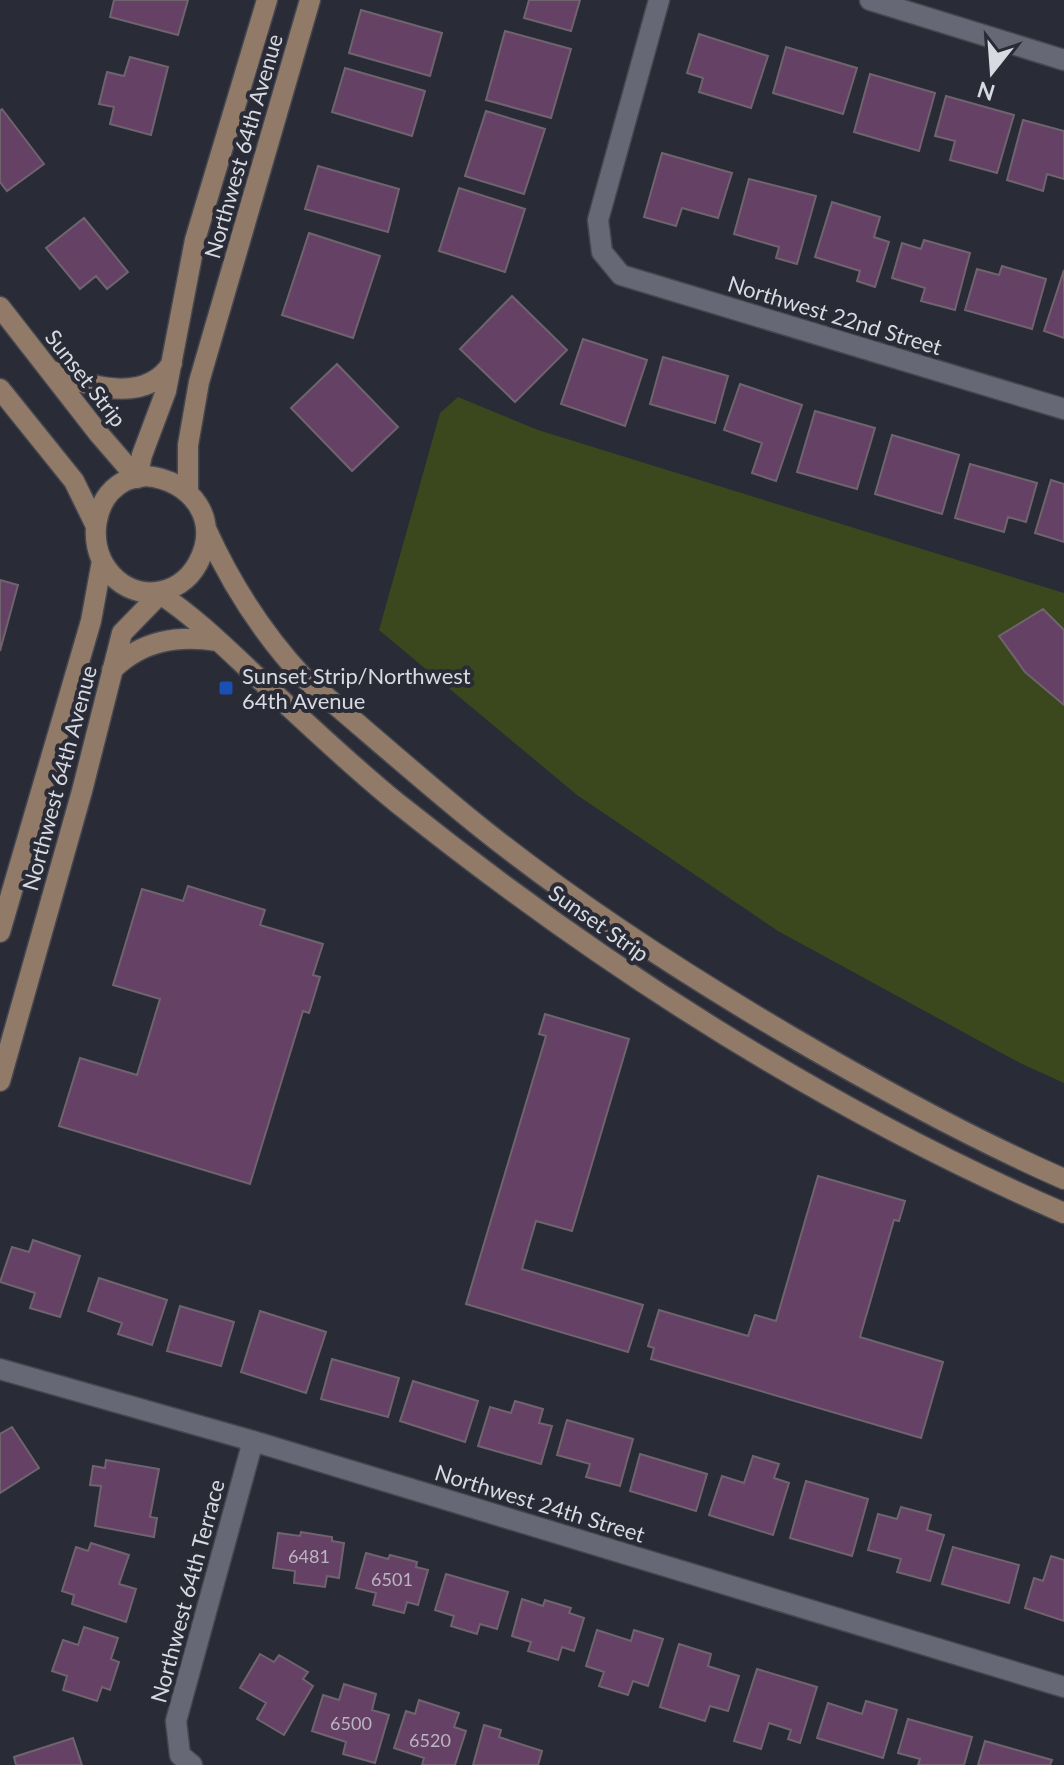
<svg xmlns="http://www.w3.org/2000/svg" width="1064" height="1765" viewBox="0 0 1064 1765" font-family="Lato,sans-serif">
<rect width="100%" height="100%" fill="#292b36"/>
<path fill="#3b481d" d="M 458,397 L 538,430 L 1064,593 L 1064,1083 L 1020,1063 L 778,931 L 577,795 L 379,630 L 440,413 Z"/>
<path fill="#654265" stroke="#6f646e" stroke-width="2" d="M 114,0 L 188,0 L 178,35 L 110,17 Z
M 529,0 L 580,0 L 571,31 L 524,18 Z
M 361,10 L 442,33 L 430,76 L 349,53 Z
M 505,31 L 571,49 L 551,118 L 486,100 Z
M 699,34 L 768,56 L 751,108 L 699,92 L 703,78 L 687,73 Z
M 786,47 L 857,68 L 843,114 L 773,93 Z
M 130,57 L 168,67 L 151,135 L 110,124 L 114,107 L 99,104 L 107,72 L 124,76 Z
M 345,68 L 425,91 L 412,136 L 332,112 Z
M 870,74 L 935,93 L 919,151 L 854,132 Z
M 946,96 L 1014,115 L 997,173 L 950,160 L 955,141 L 935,136 Z
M 2,109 L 44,164 L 7,191 L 0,182 L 0,111 Z
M 486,111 L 545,129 L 524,194 L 465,176 Z
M 1023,120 L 1064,131 L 1064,179 L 1047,174 L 1043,191 L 1007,180 Z
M 662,153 L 732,173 L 718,218 L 682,208 L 676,226 L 644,217 Z
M 318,166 L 399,189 L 388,232 L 305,209 Z
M 749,179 L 816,196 L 797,264 L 776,258 L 779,247 L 734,234 Z
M 459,188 L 525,209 L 505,272 L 439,251 Z
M 832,202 L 880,217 L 874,237 L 889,242 L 875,287 L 857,281 L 860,271 L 815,257 Z
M 84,218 L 128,272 L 107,289 L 96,276 L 80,289 L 46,248 Z
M 309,233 L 380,256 L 353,338 L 282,315 Z
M 924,240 L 970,253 L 955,310 L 921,301 L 925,288 L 892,278 L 902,243 L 921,249 Z
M 1002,266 L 1046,279 L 1032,329 L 965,310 L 977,269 L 999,275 Z
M 1064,270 L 1064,338 L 1044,331 Z
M 512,296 L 567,350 L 515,402 L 460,349 Z
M 583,339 L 647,360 L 625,426 L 561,404 Z
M 663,357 L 728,376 L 715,423 L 650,404 Z
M 337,364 L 398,427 L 352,471 L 291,408 Z
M 740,384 L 802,405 L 776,481 L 752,473 L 762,443 L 724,430 Z
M 815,411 L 875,428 L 857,489 L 797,472 Z
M 892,435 L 959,455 L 942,514 L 875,494 Z
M 970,464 L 1037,483 L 1026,522 L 1008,517 L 1004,532 L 955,518 Z
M 1051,480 L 1064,484 L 1064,542 L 1035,533 Z
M 0,580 L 18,585 L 0,651 Z
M 1043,609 L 1064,630 L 1064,705 L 1025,672 L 999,636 Z
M 188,886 L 265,910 L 260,925 L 323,944 L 313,975 L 320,977 L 309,1013 L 303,1011 L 250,1184 L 59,1126 L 80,1058 L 137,1075 L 160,999 L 113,985 L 142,889 L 183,901 Z
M 545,1014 L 629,1039 L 572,1231 L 536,1221 L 522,1269 L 643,1305 L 628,1352 L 466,1304 L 546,1036 L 539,1034 Z
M 818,1176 L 905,1201 L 899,1221 L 894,1220 L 860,1337 L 943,1362 L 921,1438 L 651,1359 L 654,1348 L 648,1346 L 659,1310 L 748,1336 L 755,1315 L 776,1321 Z
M 33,1240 L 80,1256 L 60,1317 L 30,1308 L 35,1293 L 0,1282 L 12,1247 L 29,1252 Z
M 99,1278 L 167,1300 L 152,1345 L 118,1334 L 122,1323 L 88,1311 Z
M 180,1306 L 234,1322 L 221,1366 L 167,1351 Z
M 260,1311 L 326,1332 L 306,1393 L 241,1372 Z
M 332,1359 L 399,1378 L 388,1417 L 321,1399 Z
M 413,1381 L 478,1401 L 465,1442 L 400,1421 Z
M 515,1401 L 543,1409 L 539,1423 L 552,1426 L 541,1464 L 478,1446 L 490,1407 L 511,1413 Z
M 567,1420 L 633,1439 L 620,1486 L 586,1477 L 590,1464 L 557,1455 Z
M 12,1427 L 39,1468 L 0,1493 L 0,1434 Z
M 640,1454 L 707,1474 L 696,1511 L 630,1491 Z
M 753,1456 L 779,1464 L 774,1478 L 789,1483 L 773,1535 L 709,1515 L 722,1476 L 744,1483 Z
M 106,1460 L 159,1469 L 150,1517 L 157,1518 L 154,1537 L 95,1526 L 101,1486 L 90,1485 L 93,1466 L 105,1468 Z
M 806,1481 L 868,1499 L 852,1556 L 790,1538 Z
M 901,1507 L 931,1515 L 927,1530 L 944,1535 L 930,1581 L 897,1572 L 901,1559 L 868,1550 L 878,1514 L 897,1519 Z
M 301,1532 L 332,1537 L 332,1541 L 344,1543 L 339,1578 L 327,1576 L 325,1587 L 294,1583 L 295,1571 L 273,1568 L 278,1533 L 300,1536 Z
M 91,1543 L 129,1555 L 119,1584 L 136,1589 L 126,1622 L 72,1604 L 74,1595 L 62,1591 L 76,1547 L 88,1551 Z
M 953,1547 L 1019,1565 L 1009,1603 L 942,1584 Z
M 366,1553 L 388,1559 L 390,1555 L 417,1562 L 416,1567 L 428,1570 L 418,1605 L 407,1602 L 404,1613 L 373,1605 L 376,1593 L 356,1588 Z
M 1051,1556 L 1064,1560 L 1064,1621 L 1025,1608 L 1034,1578 L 1043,1581 Z
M 446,1574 L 508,1592 L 497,1629 L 480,1624 L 477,1634 L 451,1626 L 454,1616 L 435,1610 Z
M 522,1599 L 543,1606 L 545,1600 L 571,1608 L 569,1613 L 584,1618 L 574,1651 L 562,1647 L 558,1660 L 528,1651 L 531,1642 L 512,1636 Z
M 84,1627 L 118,1638 L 111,1659 L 119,1662 L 110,1690 L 102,1687 L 97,1701 L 63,1690 L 67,1676 L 52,1671 L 63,1640 L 78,1645 Z
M 597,1630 L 631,1641 L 634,1630 L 663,1639 L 648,1686 L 633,1681 L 628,1695 L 599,1686 L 604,1672 L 586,1666 Z
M 679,1644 L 711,1654 L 708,1666 L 739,1676 L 728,1711 L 710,1706 L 705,1721 L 660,1707 Z
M 260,1654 L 274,1662 L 279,1655 L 308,1672 L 303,1679 L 313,1686 L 284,1735 L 257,1719 L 266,1703 L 240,1688 Z
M 757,1669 L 817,1687 L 800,1743 L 788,1739 L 791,1730 L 769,1723 L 761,1749 L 734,1741 Z
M 344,1684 L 376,1694 L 372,1710 L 389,1715 L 375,1763 L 343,1754 L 346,1742 L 312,1731 L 323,1695 L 339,1700 Z
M 419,1700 L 459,1713 L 454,1727 L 466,1731 L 455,1765 L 422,1765 L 424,1758 L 394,1748 L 406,1711 L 415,1714 Z
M 866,1701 L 897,1710 L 883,1758 L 817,1738 L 828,1703 L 862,1714 Z
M 908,1719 L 972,1737 L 964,1765 L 918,1765 L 920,1759 L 898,1753 Z
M 484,1725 L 501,1730 L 499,1737 L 542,1751 L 538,1765 L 473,1765 Z
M 73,1738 L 82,1765 L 16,1765 L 14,1757 Z
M 985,1741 L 1052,1760 L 1050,1765 L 978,1765 Z"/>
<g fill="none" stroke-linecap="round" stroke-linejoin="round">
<defs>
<path id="street" d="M 659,0 L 598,220 L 602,252 L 621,275 L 1064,409
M 870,0 L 1064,60
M 0,1369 L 253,1441 L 1064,1687
M 192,1765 L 180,1755 L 176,1721 L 253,1441"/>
<path id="secondary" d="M 0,307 L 99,434 L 137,478
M 52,371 C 87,386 146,405 172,363
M 0,389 L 74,481 L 96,526
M 146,476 C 192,480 221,520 198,563 C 179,599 131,603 107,569 C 88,543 93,499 123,482 C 130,478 138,477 146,476 Z
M 137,478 L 142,455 L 166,391 L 195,240 L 267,0
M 188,493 L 188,445 L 199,382 L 310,0
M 207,531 C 232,586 263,634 304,678 C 361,726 417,776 475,823 C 574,903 681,972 790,1036 C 879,1088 970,1138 1064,1179
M 160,594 C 195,617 226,648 256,676 C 302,719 347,762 396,802 C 601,966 822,1108 1064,1213
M 112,670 C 142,640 178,635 218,641
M 0,932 L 91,621 L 102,561
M 0,1081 L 82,791 L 122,633 L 160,594"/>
</defs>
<use href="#street" stroke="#454750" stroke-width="23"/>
<use href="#secondary" stroke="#454750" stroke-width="23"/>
<use href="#street" stroke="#666975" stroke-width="20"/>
<use href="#secondary" stroke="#917a68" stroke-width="20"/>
</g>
<rect fill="#1a4fb4" stroke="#292b36" stroke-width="3" x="218" y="680" width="16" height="16" rx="4"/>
<g text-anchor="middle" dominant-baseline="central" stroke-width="8" stroke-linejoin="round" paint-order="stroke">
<g font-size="18" fill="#bbb4c2">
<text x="309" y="1556">6481</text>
<text x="392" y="1579">6501</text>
<text x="351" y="1723">6500</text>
<text x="430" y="1740">6520</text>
</g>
<g font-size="22" fill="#d8dae1" stroke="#292b36">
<text transform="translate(243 146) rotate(-74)">Northwest 64th Avenue</text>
<text transform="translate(835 315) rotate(17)">Northwest 22nd Street</text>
<text transform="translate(86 378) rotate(52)">Sunset Strip</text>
<text transform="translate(59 778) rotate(-75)">Northwest 64th Avenue</text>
<text transform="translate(599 923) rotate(35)">Sunset Strip</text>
<text transform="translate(540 1503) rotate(17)">Northwest 24th Street</text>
<text transform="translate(187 1591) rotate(-75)">Northwest 64th Terrace</text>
</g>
<g font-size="22" fill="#d8dae1" stroke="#292b36" text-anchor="start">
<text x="242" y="675">Sunset Strip/Northwest<tspan x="242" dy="25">64th Avenue</tspan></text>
</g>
</g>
<g transform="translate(992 72) rotate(197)" stroke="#292b36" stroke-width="6" paint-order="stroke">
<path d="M0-6L14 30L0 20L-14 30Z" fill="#d8dae1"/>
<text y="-12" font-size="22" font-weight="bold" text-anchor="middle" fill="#d8dae1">N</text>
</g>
</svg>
